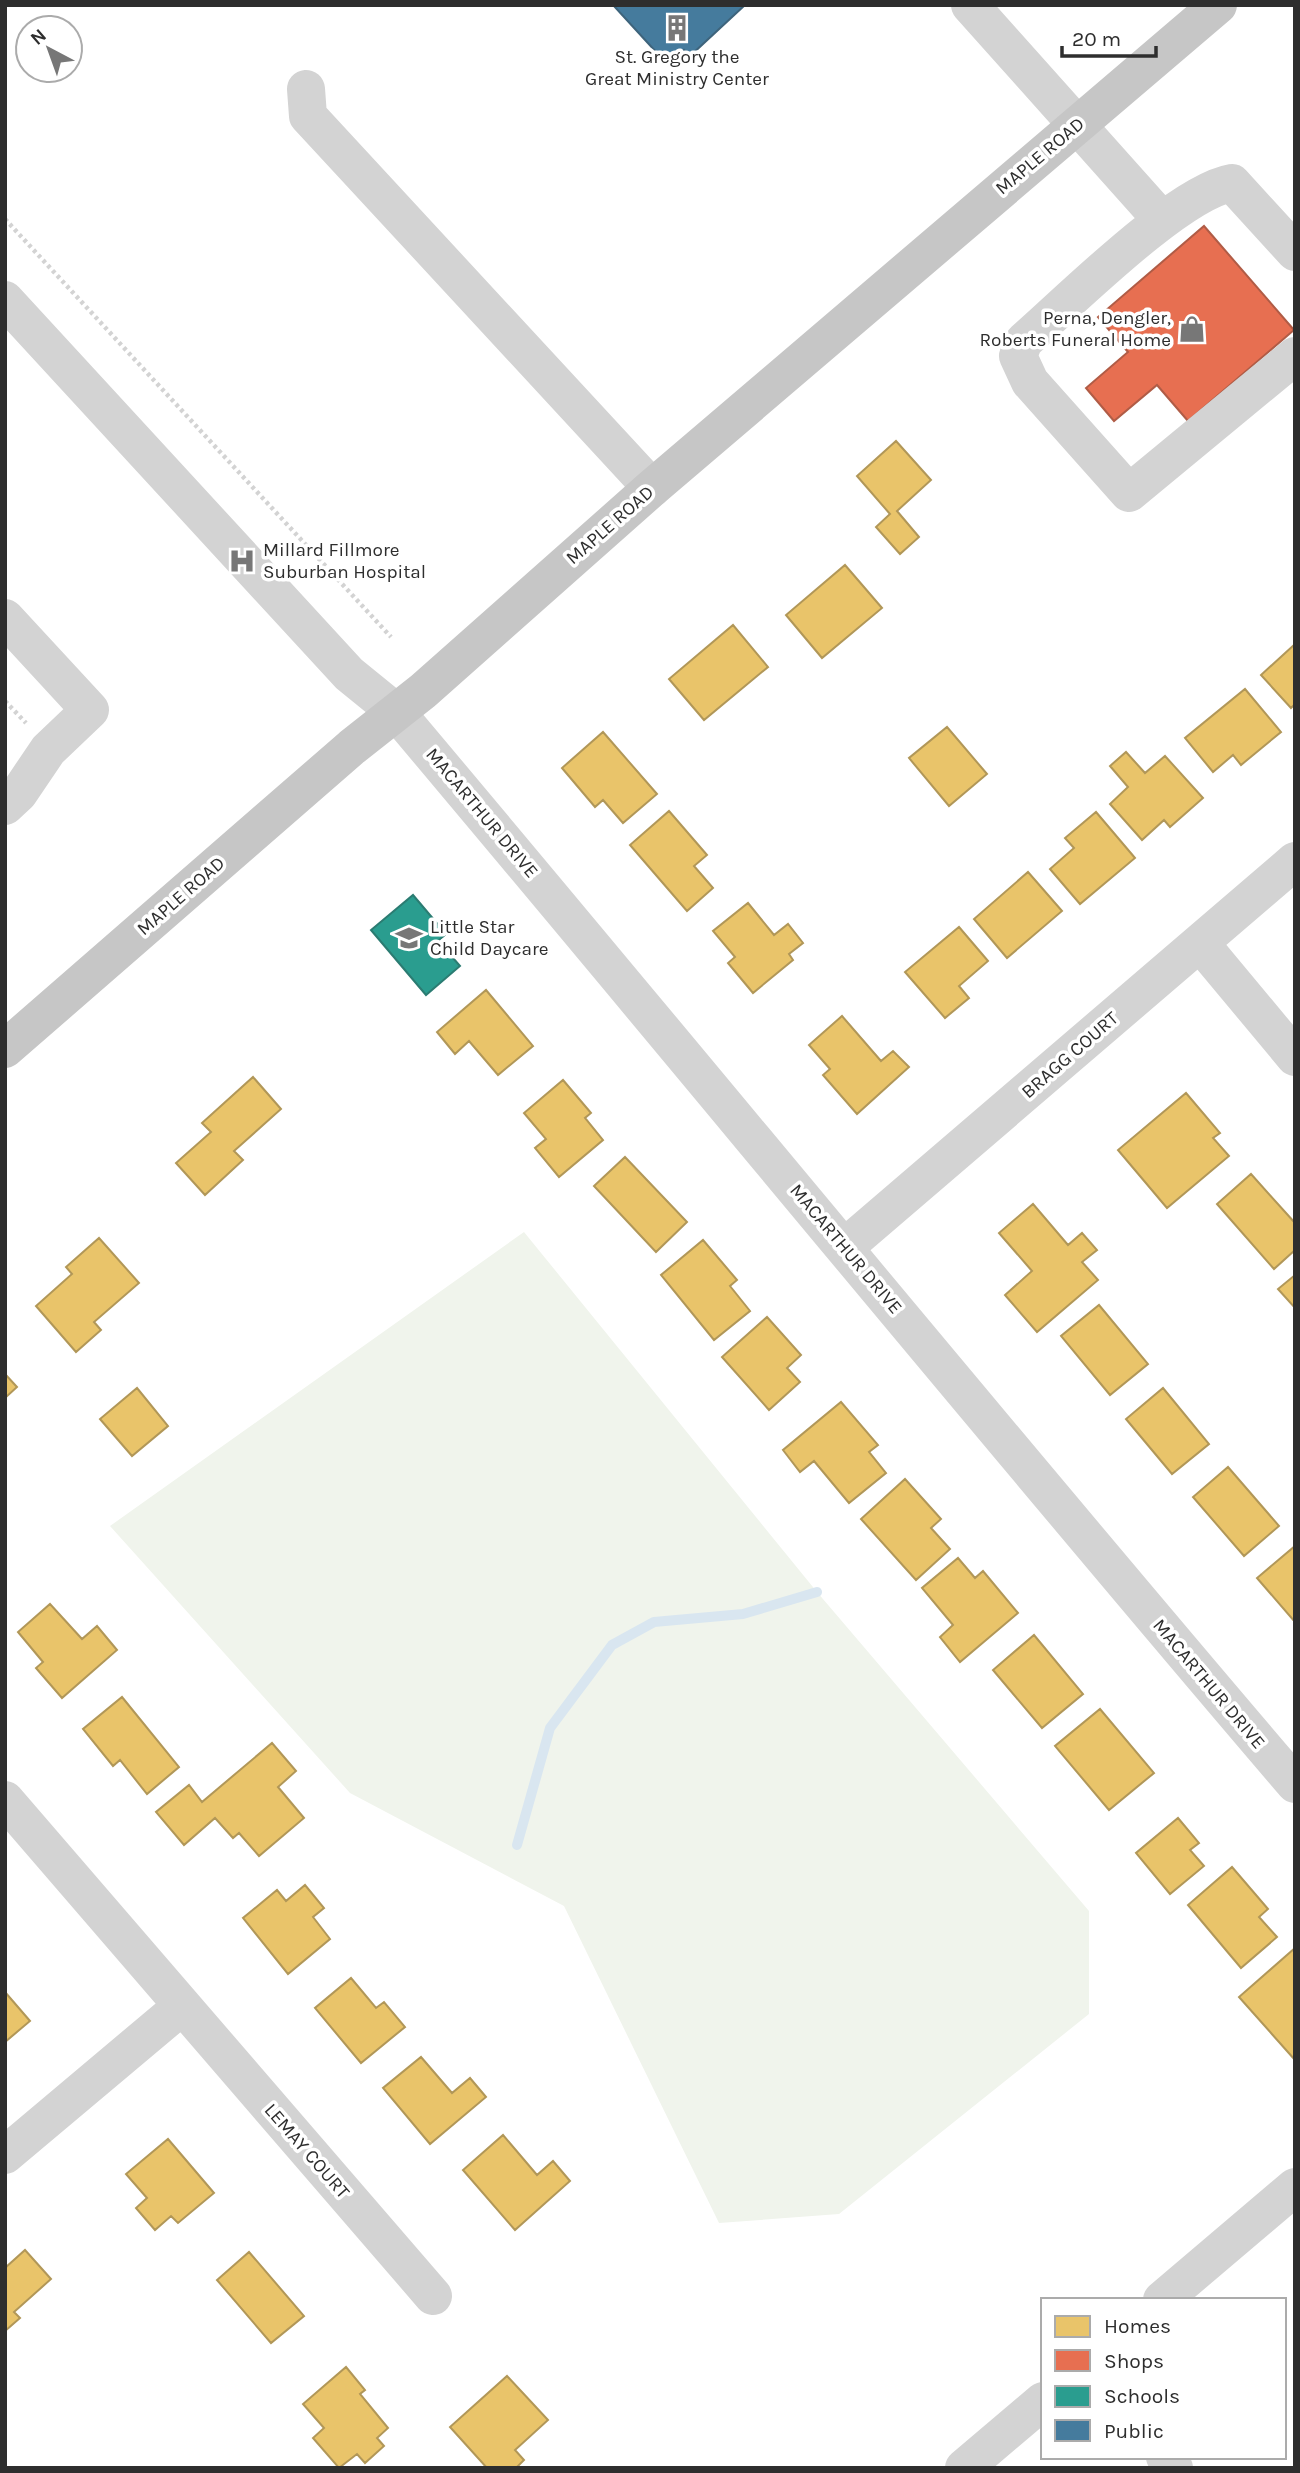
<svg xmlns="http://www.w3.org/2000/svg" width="1300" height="2473" viewBox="0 0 1300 2473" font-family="Karla,sans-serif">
<rect width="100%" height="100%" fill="#fff"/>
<path fill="#f0f4ec" d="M 524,1232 L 817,1592 L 1089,1911 L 1089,2014 L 839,2214 L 719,2223 L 564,1906 L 350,1793 L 110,1526 Z"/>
<path fill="#e9c46a" stroke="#b19758" stroke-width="2" d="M 896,441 L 931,480 L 897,511 L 919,537 L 900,554 L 876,527 L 890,514 L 857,476 Z
M 845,565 L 882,608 L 822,658 L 786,615 Z
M 733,625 L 768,667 L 704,720 L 669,679 Z
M 1295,644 L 1295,704 L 1291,708 L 1261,675 Z
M 1245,689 L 1281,732 L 1241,765 L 1233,755 L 1213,772 L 1185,738 Z
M 947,727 L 987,774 L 949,806 L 909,758 Z
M 603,732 L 657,794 L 623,823 L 603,800 L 595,807 L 562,768 Z
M 1126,752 L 1145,773 L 1165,756 L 1203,798 L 1170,827 L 1164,820 L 1142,840 L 1110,804 L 1128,787 L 1110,766 Z
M 669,811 L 707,855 L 694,866 L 713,888 L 687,911 L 630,845 Z
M 1096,812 L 1135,858 L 1080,904 L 1050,869 L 1074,848 L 1065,838 Z
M 1028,872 L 1062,911 L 1007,958 L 974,919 Z
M 748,903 L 774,935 L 788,924 L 803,943 L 789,954 L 793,960 L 753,993 L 728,963 L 735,957 L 713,931 Z
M 959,927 L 988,961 L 959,986 L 969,998 L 945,1018 L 905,972 Z
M 486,990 L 533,1046 L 498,1075 L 469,1041 L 455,1054 L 437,1032 Z
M 842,1016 L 881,1061 L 893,1051 L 909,1067 L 857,1114 L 823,1075 L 830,1069 L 809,1045 Z
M 253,1077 L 281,1109 L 234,1151 L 243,1160 L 205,1195 L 176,1163 L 211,1132 L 202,1123 Z
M 563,1080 L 591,1113 L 585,1118 L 603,1140 L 559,1177 L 535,1148 L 546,1139 L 524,1113 Z
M 1186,1093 L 1220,1133 L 1213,1138 L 1229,1156 L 1167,1208 L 1118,1150 Z
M 625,1157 L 687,1222 L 656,1252 L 594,1186 Z
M 1251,1174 L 1295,1223 L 1295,1250 L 1274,1269 L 1217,1204 Z
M 1033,1204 L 1068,1245 L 1082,1233 L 1097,1250 L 1082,1262 L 1098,1280 L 1037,1332 L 1005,1295 L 1032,1271 L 999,1233 Z
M 99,1238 L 139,1283 L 94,1322 L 101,1330 L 76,1352 L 36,1306 L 72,1274 L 66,1267 Z
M 703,1240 L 737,1280 L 730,1286 L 750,1311 L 714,1340 L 661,1275 Z
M 1295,1275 L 1295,1308 L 1278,1289 Z
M 1099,1305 L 1148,1364 L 1110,1395 L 1061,1336 Z
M 767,1317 L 801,1355 L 787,1368 L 800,1382 L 769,1410 L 722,1357 Z
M 5,1374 L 17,1387 L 5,1398 Z
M 137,1388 L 168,1426 L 132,1456 L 100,1419 Z
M 1163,1388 L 1209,1444 L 1172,1474 L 1126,1419 Z
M 841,1402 L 878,1445 L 869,1452 L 886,1473 L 849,1503 L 814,1461 L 800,1472 L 783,1450 Z
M 1228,1467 L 1279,1526 L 1244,1556 L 1193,1497 Z
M 905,1479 L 941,1519 L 931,1528 L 950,1549 L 916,1580 L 861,1519 Z
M 1295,1546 L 1295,1622 L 1257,1578 Z
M 958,1558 L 975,1578 L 983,1571 L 1018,1613 L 960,1662 L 940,1637 L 953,1625 L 922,1588 Z
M 50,1604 L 82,1639 L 97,1626 L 117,1650 L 62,1698 L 36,1668 L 43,1662 L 18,1632 Z
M 1034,1635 L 1083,1694 L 1042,1728 L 993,1670 Z
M 122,1697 L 179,1767 L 147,1794 L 120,1760 L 113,1766 L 83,1729 Z
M 1100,1709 L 1154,1773 L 1109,1810 L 1055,1746 Z
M 272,1743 L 296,1771 L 278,1787 L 304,1818 L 259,1856 L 239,1833 L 233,1838 L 215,1818 L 184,1845 L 156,1812 L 189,1785 L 202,1802 Z
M 1178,1818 L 1199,1843 L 1190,1850 L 1204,1866 L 1170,1894 L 1136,1853 Z
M 1232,1867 L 1268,1909 L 1259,1917 L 1277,1937 L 1241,1968 L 1188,1905 Z
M 305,1885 L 324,1908 L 313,1917 L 330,1939 L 288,1974 L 243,1918 L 277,1890 L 286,1901 Z
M 1295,1948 L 1295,2060 L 1239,1997 Z
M 351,1978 L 376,2008 L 384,2002 L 405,2027 L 361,2063 L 315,2008 Z
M 5,1992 L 30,2021 L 5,2042 Z
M 421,2057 L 452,2093 L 470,2078 L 486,2097 L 430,2144 L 383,2088 Z
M 503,2135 L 537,2175 L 553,2161 L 570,2181 L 515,2230 L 463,2170 Z
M 168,2139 L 214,2193 L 178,2223 L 171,2216 L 155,2230 L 136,2208 L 147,2198 L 126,2174 Z
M 25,2250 L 51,2279 L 14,2312 L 20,2318 L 5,2331 L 5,2268 Z
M 249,2252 L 304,2316 L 271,2343 L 217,2280 Z
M 346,2367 L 365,2390 L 360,2394 L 388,2428 L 377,2438 L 384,2446 L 365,2463 L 357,2454 L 339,2468 L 313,2438 L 324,2428 L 303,2404 Z
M 507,2376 L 548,2420 L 515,2450 L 524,2460 L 516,2468 L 487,2468 L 450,2427 Z"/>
<path fill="#e76f51" stroke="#b05c46" stroke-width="2" d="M 1204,226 L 1294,330 L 1188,421 L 1157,385 L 1114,421 L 1086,388 L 1128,352 L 1098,317 Z"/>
<path fill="#2a9d8f" stroke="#2b7c72" stroke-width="2" d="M 413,895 L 446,934 L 438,941 L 460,966 L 426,995 L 371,930 Z"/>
<path fill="#457b9d" stroke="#3e647c" stroke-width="2" d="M 613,5 L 745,5 L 690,56 L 684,50 L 668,65 Z"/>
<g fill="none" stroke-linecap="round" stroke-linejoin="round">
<path stroke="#d9e6f0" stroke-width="10" d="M 517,1845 L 550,1728 L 612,1645 L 654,1622 L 743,1614 L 817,1592"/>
<path stroke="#d3d3d3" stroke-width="4.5" stroke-dasharray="3.5 3.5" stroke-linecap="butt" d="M 5,219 L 391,637
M 5,701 L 26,723"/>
<path stroke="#d3d3d3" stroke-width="38" d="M 970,5 L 1162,220
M 306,89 L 308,116 L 652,488
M 1295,252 L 1232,183 C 1178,192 1069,302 1024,341 L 1018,356 L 1030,382 L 1129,493 L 1295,356
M 5,300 L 349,674 L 397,713 C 697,1069 992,1430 1295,1784
M 5,618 L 90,710 L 48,750 L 19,793 L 5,806
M 1200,943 L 1295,1057
M 845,1247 L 1295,861
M 5,1800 L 433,2296
M 5,2155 L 181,2007
M 1162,2300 L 1295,2187
M 1165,2457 L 1174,2468
M 964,2468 L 1043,2401"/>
<path stroke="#c6c6c6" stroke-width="38" d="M 5,1049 L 352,747 L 423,691 L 652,488 L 1218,5"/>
</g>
<defs>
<symbol id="building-bare" viewBox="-9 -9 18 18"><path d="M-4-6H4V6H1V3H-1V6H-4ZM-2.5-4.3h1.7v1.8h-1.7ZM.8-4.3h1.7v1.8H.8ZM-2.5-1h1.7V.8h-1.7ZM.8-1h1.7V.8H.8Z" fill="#777" stroke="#fff" stroke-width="2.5" paint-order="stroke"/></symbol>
<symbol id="shop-bare" viewBox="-9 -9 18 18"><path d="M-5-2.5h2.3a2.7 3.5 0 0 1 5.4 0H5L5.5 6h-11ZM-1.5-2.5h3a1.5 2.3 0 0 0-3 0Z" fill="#777" stroke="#fff" stroke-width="2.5" paint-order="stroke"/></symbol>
<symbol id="hospital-bare" viewBox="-9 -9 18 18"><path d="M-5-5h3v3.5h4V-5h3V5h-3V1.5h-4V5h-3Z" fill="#777" stroke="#fff" stroke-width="2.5" paint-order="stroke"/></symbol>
<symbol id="school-bare" viewBox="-9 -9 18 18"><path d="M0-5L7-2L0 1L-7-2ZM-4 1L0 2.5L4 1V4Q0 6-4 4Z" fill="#777" stroke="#fff" stroke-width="2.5" paint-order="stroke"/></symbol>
</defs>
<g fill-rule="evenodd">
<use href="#building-bare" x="658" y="9" width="38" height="38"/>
<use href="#shop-bare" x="1173" y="310" width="38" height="38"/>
<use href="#hospital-bare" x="223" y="542" width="38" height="38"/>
<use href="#school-bare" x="390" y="919" width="38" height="38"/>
</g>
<g text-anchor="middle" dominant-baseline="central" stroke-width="7" stroke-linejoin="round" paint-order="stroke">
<g font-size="19" fill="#2e2e2e" stroke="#fff" text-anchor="start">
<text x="677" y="57" text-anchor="middle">St. Gregory the<tspan x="677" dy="22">Great Ministry Center</tspan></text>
<text x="1171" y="318" text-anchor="end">Perna, Dengler,<tspan x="1171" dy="22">Roberts Funeral Home</tspan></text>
<text x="263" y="550">Millard Fillmore<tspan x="263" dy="22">Suburban Hospital</tspan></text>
<text x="430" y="927">Little Star<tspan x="430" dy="22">Child Daycare</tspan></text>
</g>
<g font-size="19" fill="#2e2e2e" stroke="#fff">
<text transform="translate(1040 156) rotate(-40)">MAPLE ROAD</text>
<text transform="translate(610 525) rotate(-41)">MAPLE ROAD</text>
<text transform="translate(482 813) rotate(50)">MACARTHUR DRIVE</text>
<text transform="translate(181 896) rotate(-41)">MAPLE ROAD</text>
<text transform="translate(1070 1055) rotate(-41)">BRAGG COURT</text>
<text transform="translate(846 1249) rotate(50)">MACARTHUR DRIVE</text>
<text transform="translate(1209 1684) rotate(50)">MACARTHUR DRIVE</text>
<text transform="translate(307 2151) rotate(49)">LEMAY COURT</text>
</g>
</g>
<rect width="1300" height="2473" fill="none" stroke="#2e2e2e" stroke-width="14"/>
<rect x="1041" y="2298" width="245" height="161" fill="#ffffff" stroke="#ababab" stroke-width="2"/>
<rect x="1055" y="2316" width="35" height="21" fill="#e9c46a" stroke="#ababab" stroke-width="2"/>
<text x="1104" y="2333" font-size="21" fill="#2e2e2e">Homes</text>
<rect x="1055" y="2350" width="35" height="21" fill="#e76f51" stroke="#ababab" stroke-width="2"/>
<text x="1104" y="2368" font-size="21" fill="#2e2e2e">Shops</text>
<rect x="1055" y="2386" width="35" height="21" fill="#2a9d8f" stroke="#ababab" stroke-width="2"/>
<text x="1104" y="2403" font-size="21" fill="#2e2e2e">Schools</text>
<rect x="1055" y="2420" width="35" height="21" fill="#457b9d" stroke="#ababab" stroke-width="2"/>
<text x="1104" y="2438" font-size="21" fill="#2e2e2e">Public</text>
<g transform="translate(49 49) rotate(319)"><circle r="33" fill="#ffffff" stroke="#ababab" stroke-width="2"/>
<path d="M0-5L12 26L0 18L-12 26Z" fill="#777777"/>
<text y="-10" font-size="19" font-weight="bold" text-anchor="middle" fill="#2e2e2e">N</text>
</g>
<path d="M1062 46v10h94v-10" fill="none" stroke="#2e2e2e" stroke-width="3.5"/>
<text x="1072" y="46" font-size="21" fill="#2e2e2e" stroke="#ffffff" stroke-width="5" paint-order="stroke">20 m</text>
</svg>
